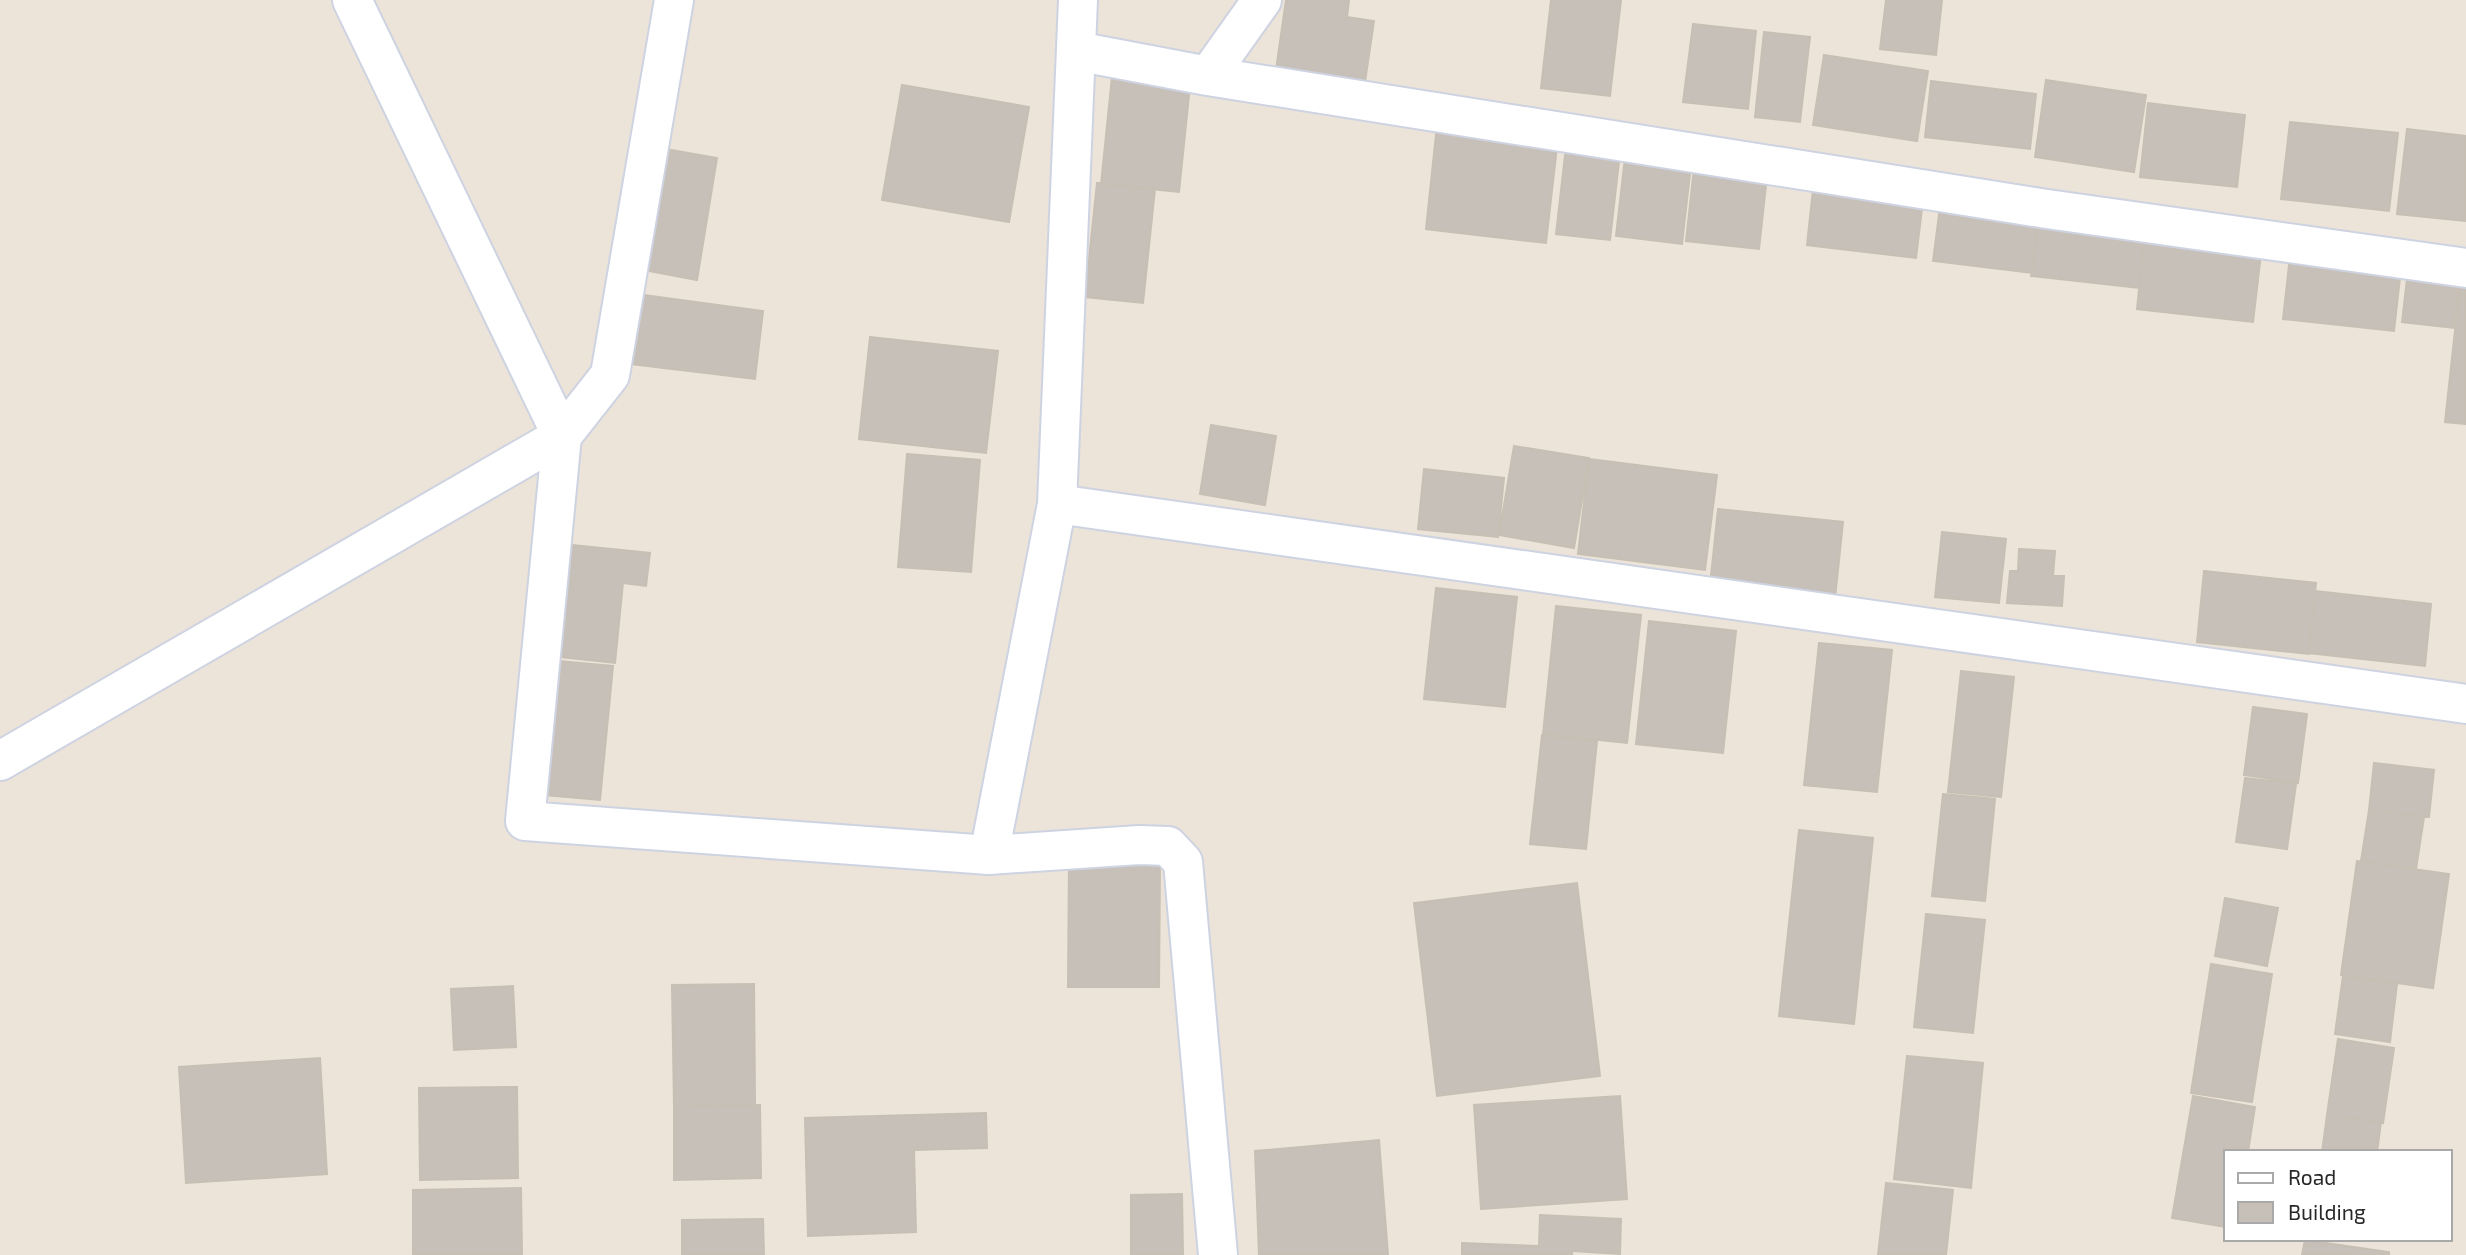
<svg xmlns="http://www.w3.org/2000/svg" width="2466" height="1255" viewBox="0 0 2466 1255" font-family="'Exo 2',sans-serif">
<rect width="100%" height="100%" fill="#ece3d9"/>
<path fill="#c7c0b9" stroke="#c7bfb3" stroke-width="2" d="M 1286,0 L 1349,0 L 1347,17 L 1374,21 L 1365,82 L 1276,70 Z
M 1551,0 L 1621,0 L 1610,96 L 1541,88 Z
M 1886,0 L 1942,0 L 1936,55 L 1880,49 Z
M 1693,24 L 1756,31 L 1748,109 L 1683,102 Z
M 1764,32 L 1810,37 L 1800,122 L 1755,117 Z
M 1824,55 L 1928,71 L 1917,141 L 1813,125 Z
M 1113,67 L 1191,76 L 1179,192 L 1101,184 Z
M 2046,80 L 2146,95 L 2134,172 L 2035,157 Z
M 1931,81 L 2036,94 L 2030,149 L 1925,137 Z
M 902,85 L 1029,107 L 1009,222 L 882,200 Z
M 2148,103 L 2245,115 L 2237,187 L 2140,177 Z
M 2290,122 L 2398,133 L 2389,211 L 2281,199 Z
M 1437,125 L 1558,138 L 1546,243 L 1426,229 Z
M 2407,129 L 2466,136 L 2466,221 L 2397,214 Z
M 1567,138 L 1621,144 L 1610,240 L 1556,234 Z
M 654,147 L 717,158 L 697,280 L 633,268 Z
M 1626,149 L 1692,156 L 1682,244 L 1616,236 Z
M 1695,159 L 1768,167 L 1759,249 L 1686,241 Z
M 1814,180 L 1924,192 L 1916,258 L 1807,245 Z
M 1097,183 L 1155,189 L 1143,303 L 1085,297 Z
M 1941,199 L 2039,210 L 2032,273 L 1933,261 Z
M 2039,213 L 2145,231 L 2139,288 L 2031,276 Z
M 2145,231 L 2262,245 L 2253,322 L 2137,309 Z
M 2291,247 L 2402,260 L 2394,331 L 2283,319 Z
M 2408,270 L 2460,276 L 2454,328 L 2402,322 Z
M 2461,276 L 2466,276 L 2466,424 L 2445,422 Z
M 629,293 L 763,311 L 755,379 L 621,363 Z
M 870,337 L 998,351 L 986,453 L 859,439 Z
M 1211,425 L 1276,436 L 1265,505 L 1200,494 Z
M 1514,446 L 1589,458 L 1574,548 L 1499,535 Z
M 907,454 L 980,460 L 971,572 L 898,567 Z
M 1589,459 L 1717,475 L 1705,570 L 1578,554 Z
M 1424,469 L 1504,478 L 1498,537 L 1418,529 Z
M 1718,509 L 1843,522 L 1834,608 L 1709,595 Z
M 1942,532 L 2006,539 L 1999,603 L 1935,597 Z
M 572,545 L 650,553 L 646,586 L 623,583 L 615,663 L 561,657 Z
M 2019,549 L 2055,551 L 2053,576 L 2064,576 L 2062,606 L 2007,603 L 2010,571 L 2018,571 Z
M 2204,571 L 2316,583 L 2309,654 L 2197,642 Z
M 1436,588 L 1517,597 L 1505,707 L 1424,699 Z
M 2315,591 L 2431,604 L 2425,666 L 2309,653 Z
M 1556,606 L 1641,615 L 1627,743 L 1543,734 Z
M 1649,621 L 1736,631 L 1723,753 L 1636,744 Z
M 1819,643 L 1892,650 L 1877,792 L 1804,785 Z
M 558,661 L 613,666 L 600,800 L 545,795 Z
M 1961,671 L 2014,677 L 2001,797 L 1948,792 Z
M 2253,707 L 2307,714 L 2298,783 L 2244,775 Z
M 1542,735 L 1597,741 L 1586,849 L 1530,844 Z
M 2374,763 L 2434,770 L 2429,817 L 2369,810 Z
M 2245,778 L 2296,784 L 2287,849 L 2236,842 Z
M 1943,794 L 1995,799 L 1985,901 L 1932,896 Z
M 2369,810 L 2424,817 L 2416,869 L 2361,861 Z
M 1799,830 L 1873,838 L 1854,1024 L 1779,1016 Z
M 1069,858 L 1160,859 L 1159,987 L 1068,987 Z
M 2357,861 L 2449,874 L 2433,988 L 2341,975 Z
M 1577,883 L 1600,1076 L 1437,1096 L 1414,903 Z
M 2225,898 L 2278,908 L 2267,966 L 2215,956 Z
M 1926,914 L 1985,920 L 1973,1033 L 1914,1027 Z
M 2211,964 L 2272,974 L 2252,1102 L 2191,1093 Z
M 2343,976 L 2397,984 L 2390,1042 L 2335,1034 Z
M 754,984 L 755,1105 L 674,1106 L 672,985 Z
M 513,986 L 516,1047 L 454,1050 L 451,989 Z
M 2338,1039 L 2394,1048 L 2383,1123 L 2327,1115 Z
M 1907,1056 L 1983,1063 L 1971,1188 L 1894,1179 Z
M 320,1058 L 327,1174 L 186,1183 L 179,1067 Z
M 517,1087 L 518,1178 L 420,1180 L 419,1088 Z
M 1620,1096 L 1627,1199 L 1481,1209 L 1474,1105 Z
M 2193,1096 L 2255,1107 L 2248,1152 L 2226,1152 L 2226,1227 L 2172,1218 Z
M 760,1105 L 761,1178 L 674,1180 L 674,1106 Z
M 986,1113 L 987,1148 L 914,1150 L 916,1232 L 808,1236 L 805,1118 Z
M 2327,1115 L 2381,1122 L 2377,1152 L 2322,1152 Z
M 1379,1140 L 1388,1255 L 1259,1255 L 1255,1151 Z
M 1886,1183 L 1953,1190 L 1946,1255 L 1878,1255 Z
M 521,1188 L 522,1255 L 413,1255 L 413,1190 Z
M 1182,1194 L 1183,1255 L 1131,1255 L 1131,1195 Z
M 1540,1215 L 1621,1219 L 1620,1254 L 1572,1251 L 1572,1255 L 1462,1255 L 1462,1243 L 1539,1246 Z
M 763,1219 L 764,1255 L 682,1255 L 682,1220 Z
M 2305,1240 L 2389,1252 L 2389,1255 L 2302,1255 Z"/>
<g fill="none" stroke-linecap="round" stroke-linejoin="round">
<defs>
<path id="minor" d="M 674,0 L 610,375 L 562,436 L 525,821 L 989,855 L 1139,845 L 1168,846 L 1183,862 L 1218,1255
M 1076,51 L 1208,76 L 1262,0
M 1208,76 L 2047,209 L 2466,268
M 1057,504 L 2466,704
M 0,761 L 562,436 L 352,0
M 989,855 L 1057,504 L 1078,0"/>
</defs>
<use href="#minor" stroke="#ced3e2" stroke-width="42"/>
<use href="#minor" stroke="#fff" stroke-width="38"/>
</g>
<rect x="2224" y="1150" width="228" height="91" fill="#ffffff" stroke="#a9a9a9" stroke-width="2"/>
<rect x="2238" y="1173" width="35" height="10" fill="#ffffff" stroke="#a9a9a9" stroke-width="2"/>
<text x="2288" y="1185" font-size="21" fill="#282828">Road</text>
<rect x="2238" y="1202" width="35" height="21" fill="#c7c0b9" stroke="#a9a9a9" stroke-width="2"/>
<text x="2288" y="1220" font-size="21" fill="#282828">Building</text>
</svg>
